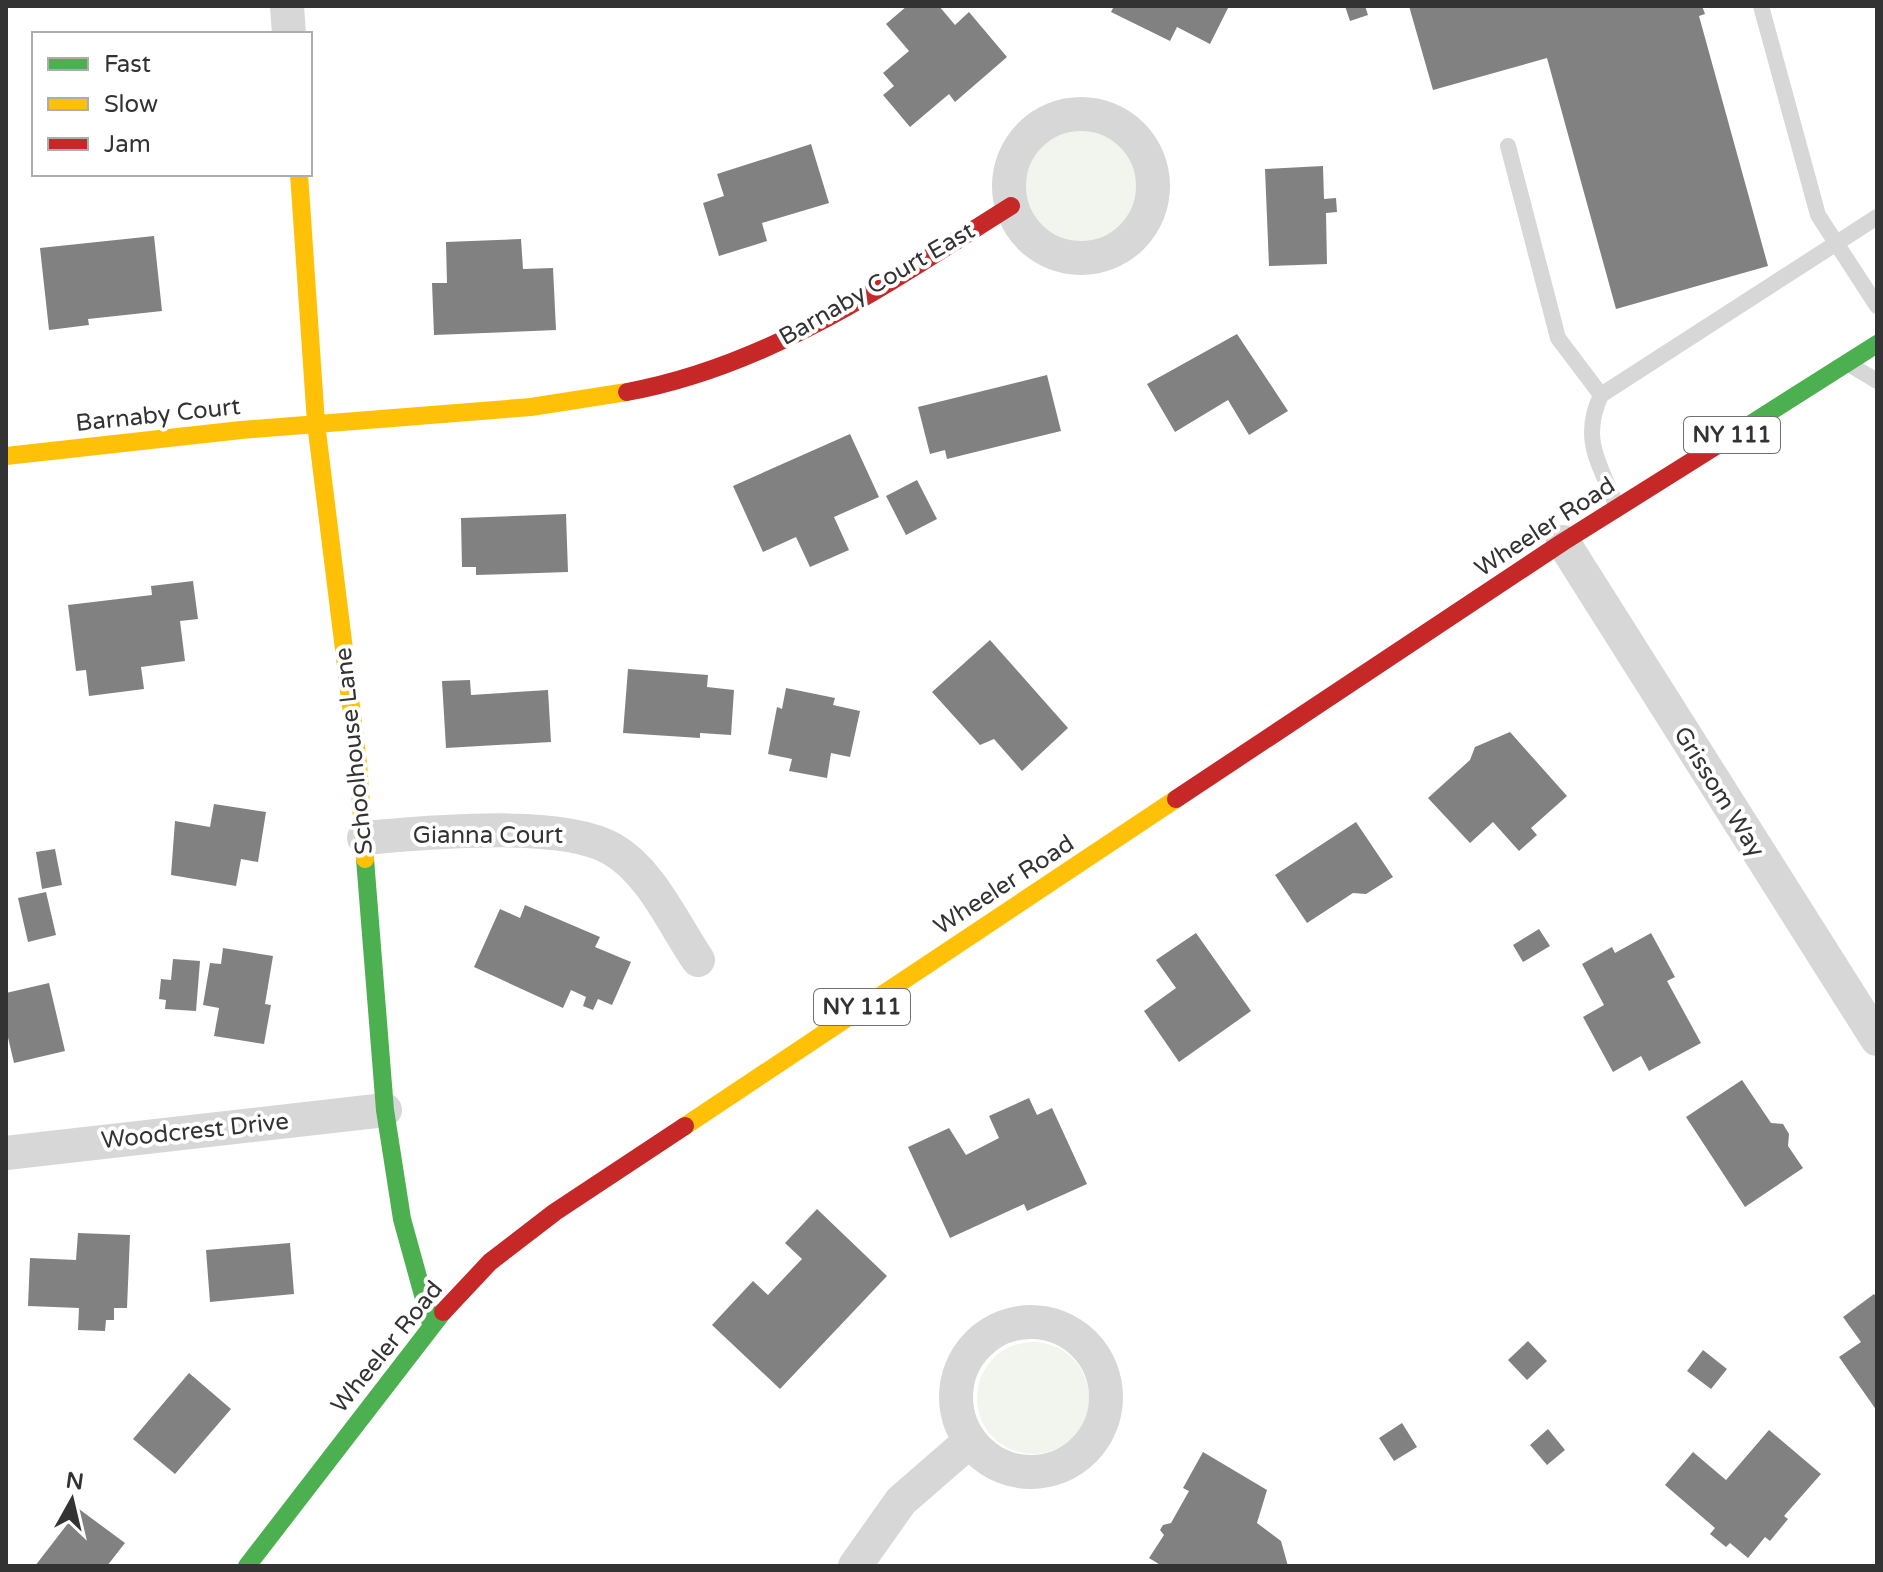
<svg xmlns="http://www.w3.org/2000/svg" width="1883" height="1572" viewBox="0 0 1883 1572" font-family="'Varela Round',sans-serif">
<rect width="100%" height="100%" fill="#fff"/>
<path fill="#f1f5ed" d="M1023 186a58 58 0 1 1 116 0a58 58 0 1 1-116 0Z
M977 1398a56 56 0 1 1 112 0a56 56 0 1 1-112 0Z"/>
<path fill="#818181" d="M 907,6 L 939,6 L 955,25 L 969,12 L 1007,57 L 955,102 L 949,94 L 910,127 L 883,95 L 894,86 L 883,73 L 909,51 L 886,24 Z
M 1114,6 L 1229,6 L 1210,44 L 1177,27 L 1170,41 L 1111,12 Z
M 1345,6 L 1365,6 L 1368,15 L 1350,21 Z
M 1409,6 L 1702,6 L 1705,14 L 1699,16 L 1768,266 L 1616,309 L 1547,58 L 1433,90 Z
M 811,144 L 829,203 L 762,223 L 767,241 L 719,256 L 703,203 L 724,196 L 717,174 Z
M 1323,166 L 1324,199 L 1336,198 L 1337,212 L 1326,213 L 1327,264 L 1269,266 L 1265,169 Z
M 154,236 L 162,311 L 88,319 L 89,325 L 49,330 L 40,248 Z
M 521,239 L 523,269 L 553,268 L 556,330 L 434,335 L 432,283 L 447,283 L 446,242 Z
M 1237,334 L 1288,411 L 1249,435 L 1228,400 L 1175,432 L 1147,384 Z
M 1047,375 L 1061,431 L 947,459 L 945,450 L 930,454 L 918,407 Z
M 850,434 L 879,497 L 834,517 L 849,550 L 810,567 L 796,537 L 763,552 L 733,486 Z
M 917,480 L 937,519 L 906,535 L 886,496 Z
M 566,514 L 568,572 L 476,575 L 476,567 L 462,567 L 461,518 Z
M 193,581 L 198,619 L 180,621 L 185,661 L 141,667 L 144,689 L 89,696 L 86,670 L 76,671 L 68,605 L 152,595 L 151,586 Z
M 990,640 L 1068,728 L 1022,771 L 994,739 L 980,745 L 932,692 Z
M 628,669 L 708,675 L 707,687 L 734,690 L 731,735 L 700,733 L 700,738 L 623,733 Z
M 470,680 L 471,695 L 548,690 L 551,742 L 446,748 L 442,681 Z
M 786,688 L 835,698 L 833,705 L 860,711 L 850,757 L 831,753 L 827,778 L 789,771 L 792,759 L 768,754 L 777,707 L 782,709 Z
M 1510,732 L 1567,796 L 1531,828 L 1537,835 L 1519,851 L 1493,822 L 1470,843 L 1428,798 L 1470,760 L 1475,747 Z
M 214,804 L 266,812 L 258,862 L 241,859 L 236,886 L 171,875 L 175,821 L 210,827 Z
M 1356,822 L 1393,877 L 1366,894 L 1353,893 L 1307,923 L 1275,875 Z
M 55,849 L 62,885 L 42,889 L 36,852 Z
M 46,892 L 56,935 L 28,942 L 18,898 Z
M 525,905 L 600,937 L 595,947 L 631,962 L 612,1005 L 598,999 L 593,1010 L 583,1006 L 586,997 L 571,990 L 563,1008 L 474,967 L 500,909 L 520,918 Z
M 1539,929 L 1550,946 L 1523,962 L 1513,945 Z
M 1196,933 L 1251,1011 L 1179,1062 L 1144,1011 L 1176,988 L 1156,960 Z
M 1651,933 L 1675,977 L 1667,981 L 1701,1043 L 1649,1071 L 1641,1056 L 1613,1072 L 1583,1017 L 1604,1005 L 1582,964 L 1612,947 L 1615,953 Z
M 223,948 L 273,956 L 265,1004 L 271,1005 L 264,1044 L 214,1036 L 219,1008 L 203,1005 L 210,963 L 221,964 Z
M 173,959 L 200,961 L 196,1011 L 165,1009 L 166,1000 L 159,999 L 161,979 L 171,980 Z
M 49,983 L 65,1051 L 14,1063 L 6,1029 L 6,993 Z
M 1742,1080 L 1771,1123 L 1783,1124 L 1789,1134 L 1788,1146 L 1803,1168 L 1745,1207 L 1686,1117 Z
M 1029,1098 L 1037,1115 L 1052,1108 L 1087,1184 L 1027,1211 L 1024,1204 L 950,1238 L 908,1147 L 949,1128 L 966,1155 L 999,1138 L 989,1116 Z
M 817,1209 L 887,1276 L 780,1389 L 712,1325 L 753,1281 L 768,1295 L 802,1259 L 785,1243 Z
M 78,1233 L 130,1235 L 127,1308 L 114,1308 L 114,1320 L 106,1320 L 105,1331 L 78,1330 L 79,1308 L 28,1306 L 30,1258 L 76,1260 Z
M 290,1243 L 294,1294 L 210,1302 L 206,1250 Z
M 1874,1294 L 1877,1298 L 1877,1411 L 1839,1357 L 1861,1342 L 1843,1317 Z
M 1528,1341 L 1547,1361 L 1527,1380 L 1508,1360 Z
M 1703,1350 L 1727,1369 L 1711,1389 L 1687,1371 Z
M 189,1373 L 231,1409 L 175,1474 L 133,1439 Z
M 1402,1423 L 1417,1447 L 1394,1461 L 1379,1438 Z
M 1548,1429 L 1565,1450 L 1547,1465 L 1530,1445 Z
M 1769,1430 L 1821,1474 L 1784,1516 L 1788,1519 L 1770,1541 L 1765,1537 L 1748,1558 L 1730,1543 L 1726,1547 L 1710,1534 L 1715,1528 L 1665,1485 L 1693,1452 L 1726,1480 Z
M 1203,1452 L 1267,1490 L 1257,1523 L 1281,1541 L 1288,1566 L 1162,1566 L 1149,1558 L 1164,1535 L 1160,1530 L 1163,1525 L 1171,1523 L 1189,1491 L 1183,1488 Z
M 79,1509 L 125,1543 L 107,1566 L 35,1566 Z"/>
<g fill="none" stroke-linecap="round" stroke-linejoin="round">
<path stroke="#d7d7d7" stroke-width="16" d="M 1761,6 L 1818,215 L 1877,306
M 1508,146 L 1558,338 L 1601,395
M 1852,366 L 1877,381
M 1617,507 C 1600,464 1580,440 1601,395 L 1877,217"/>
<path stroke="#d7d7d7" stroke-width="34" d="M 287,6 L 289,34
M1009 186a72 72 0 1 1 144 0a72 72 0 1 1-144 0Z
M 1563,542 L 1877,1039
M 364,838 C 424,833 561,819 612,849 C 651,871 674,925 698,960
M 6,1153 L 385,1110
M956 1397a75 75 0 1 1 150 0a75 75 0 1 1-150 0Z
M 855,1566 L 901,1501 L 970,1441"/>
<path stroke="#4caf50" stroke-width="18" d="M 1724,441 L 1877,344
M 365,859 L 385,1110 L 402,1219 L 431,1324
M 247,1566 L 443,1312"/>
<path stroke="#ffc107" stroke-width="18" d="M 299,174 L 316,423 L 358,763 L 365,859
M 6,456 L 241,430 L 531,407 L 627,392
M 685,1126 L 1176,799"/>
<path stroke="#c62828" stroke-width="18" d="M 627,392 C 770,366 890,282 1011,206
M 1176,799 L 1563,542 L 1724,441
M 443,1312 L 490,1262 L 555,1212 L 685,1126"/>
</g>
<g text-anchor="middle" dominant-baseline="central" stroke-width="8" stroke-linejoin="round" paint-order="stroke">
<g fill="#fff" stroke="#707070" stroke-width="2">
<rect x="1684" y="417" width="96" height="36" rx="6"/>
<rect x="814" y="989" width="96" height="36" rx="6"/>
</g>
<g font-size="22" font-weight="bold" fill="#333">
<text x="1732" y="435">NY 111</text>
<text x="862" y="1007">NY 111</text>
</g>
<g font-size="24" fill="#333" stroke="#fff">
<text transform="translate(877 284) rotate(-30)">Barnaby Court East</text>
<text transform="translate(158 415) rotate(-6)">Barnaby Court</text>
<text transform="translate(1545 527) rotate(-33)">Wheeler Road</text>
<text transform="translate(354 751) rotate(-96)">Schoolhouse Lane</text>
<text transform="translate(1719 792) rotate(58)">Grissom Way</text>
<text x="488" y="835">Gianna Court</text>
<text transform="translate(1004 885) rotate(-33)">Wheeler Road</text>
<text transform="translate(195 1131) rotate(-6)">Woodcrest Drive</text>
<text transform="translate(387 1347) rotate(-51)">Wheeler Road</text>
</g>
</g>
<rect width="1883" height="1572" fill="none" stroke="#333333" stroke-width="16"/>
<rect x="32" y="32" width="280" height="144" fill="#ffffff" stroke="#adadad" stroke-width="2"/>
<rect x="48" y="58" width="40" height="12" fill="#4caf50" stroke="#adadad" stroke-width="2"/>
<text x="104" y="72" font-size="24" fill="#333333">Fast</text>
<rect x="48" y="98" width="40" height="12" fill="#ffc107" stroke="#adadad" stroke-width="2"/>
<text x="104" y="112" font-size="24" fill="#333333">Slow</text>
<rect x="48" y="138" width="40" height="12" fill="#c62828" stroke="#adadad" stroke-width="2"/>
<text x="104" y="152" font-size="24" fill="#333333">Jam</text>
<g transform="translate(72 1500) rotate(8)" stroke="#ffffff" stroke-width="6" paint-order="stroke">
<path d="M0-6L14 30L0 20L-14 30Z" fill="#333333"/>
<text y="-12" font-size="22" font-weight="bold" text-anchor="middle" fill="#333333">N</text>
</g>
</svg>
